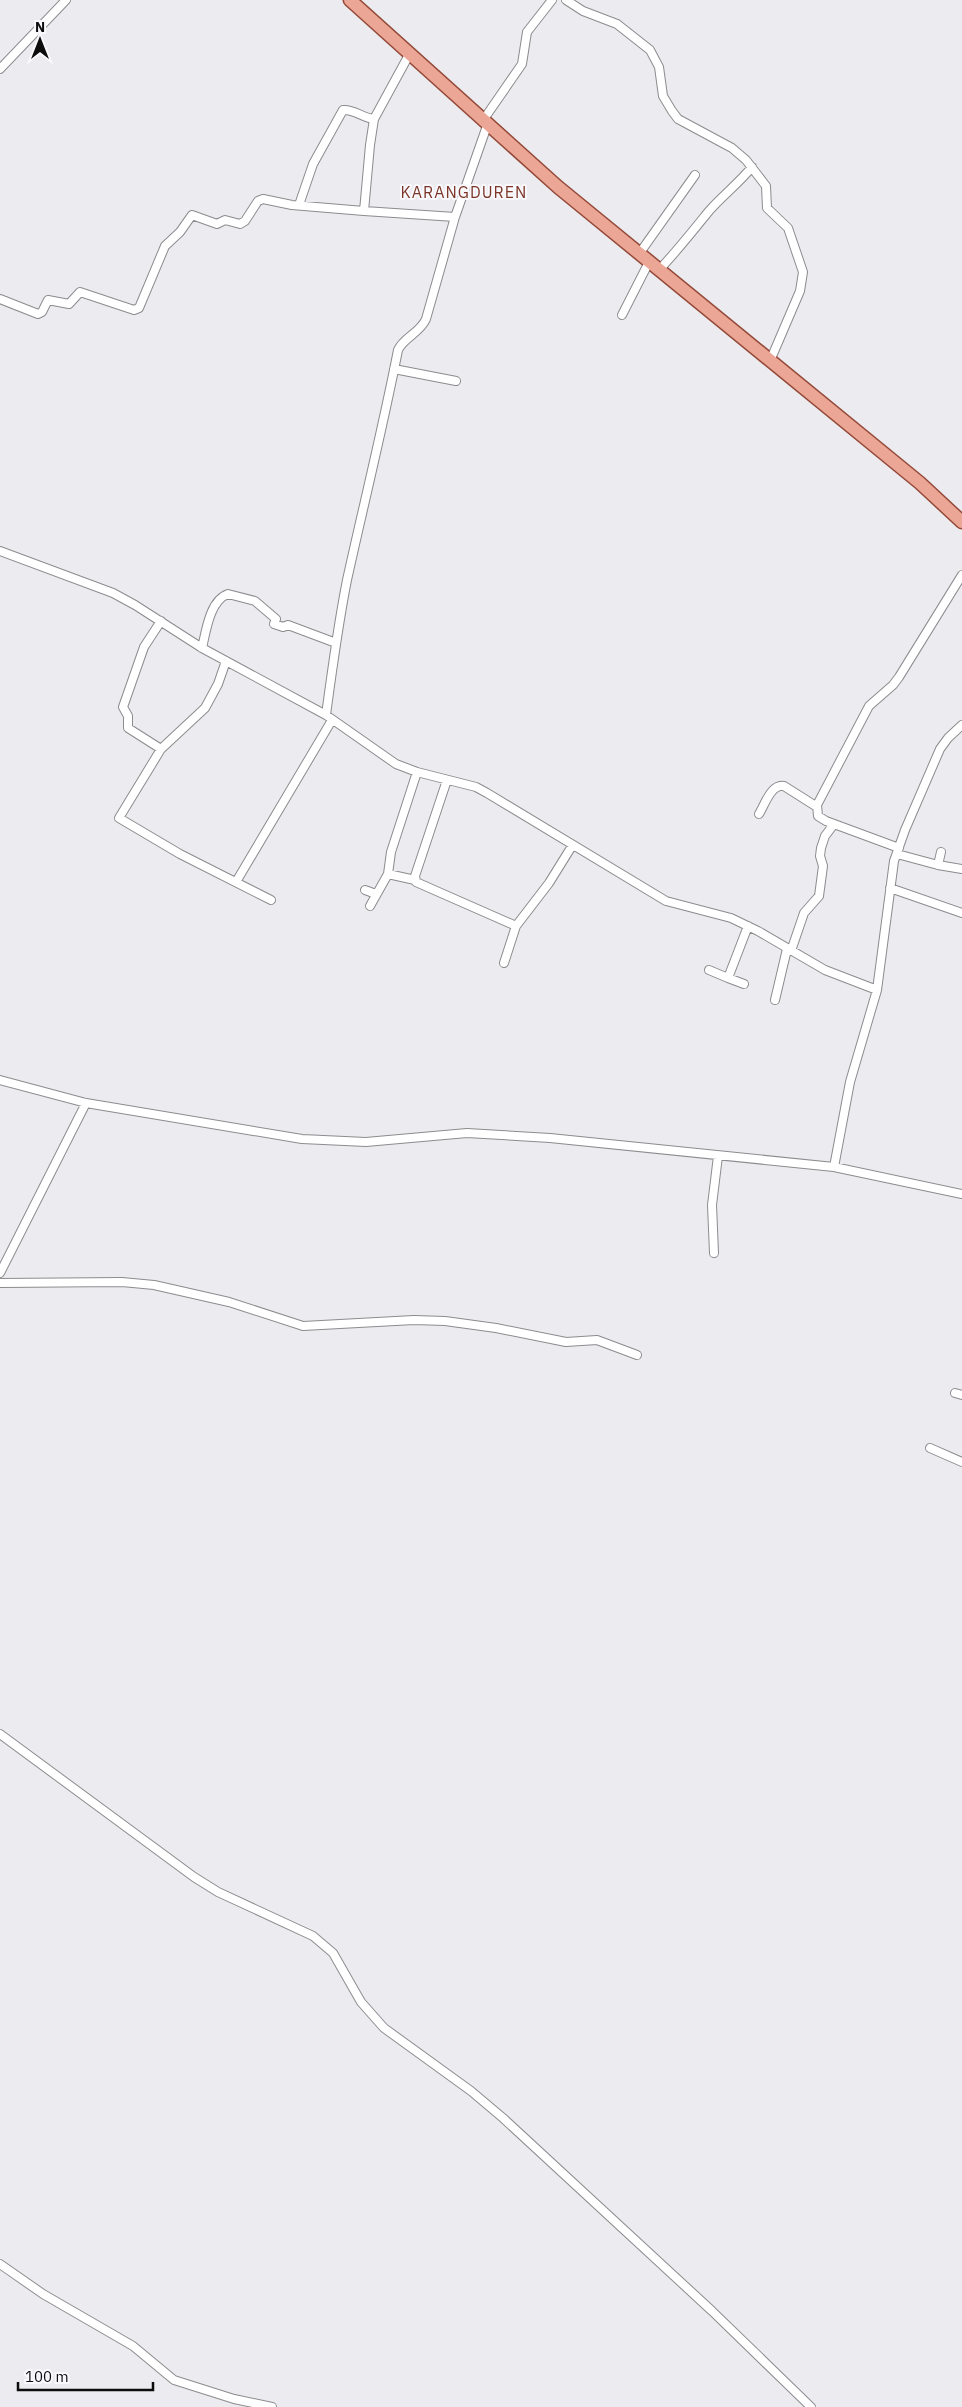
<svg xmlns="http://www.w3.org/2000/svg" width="962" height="2407" viewBox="0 0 962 2407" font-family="'IBM Plex Sans',sans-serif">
<rect width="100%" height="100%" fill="#ecebef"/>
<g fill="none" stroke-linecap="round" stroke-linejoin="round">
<defs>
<path id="street" d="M 566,0 L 583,11 L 617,24 L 650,50 L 659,67 L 663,96 L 672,111 L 678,119 L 732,148 L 746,160 L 766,186 L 767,208 L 788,228 L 803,272 L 800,291 L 770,361
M 410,53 L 374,119 L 370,145 L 364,211 L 455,217
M 0,69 L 66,0
M 484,119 L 522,64 L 527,32 L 552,0
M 299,205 L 313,164 L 343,110 C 354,109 363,118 374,119
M 639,254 L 695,175
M 659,270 C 677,251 692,232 709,211 C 722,196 739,183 752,167
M 0,299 L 38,314 L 42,312 L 48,300 L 69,304 L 80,292 L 134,310 L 139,308 L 165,246 L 180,232 L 192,215 L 217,224 L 225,220 L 240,224 L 245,221 L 258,201 L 263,199 L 292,205 L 364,211
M 622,315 L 649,262
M 394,369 L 456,381
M 0,551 L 113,593 L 135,605 L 202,648 L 326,715 L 396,764 L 417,772 L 476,787 L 487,793 L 666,901 L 731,918 L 758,931 L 825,970 L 877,990 L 894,861 L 905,830 L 940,749 L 948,738 L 962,725
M 202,648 C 206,631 210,600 228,594 L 255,601 L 276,619 L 274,624 L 283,627 L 288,625 L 336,643
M 226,661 L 218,684 L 205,708 L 161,749 L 119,818 L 180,854 L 271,900
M 326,715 C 332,670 338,625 347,580 C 364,503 383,427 398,350 C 404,337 420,333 426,319 L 455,217 L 488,123
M 161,749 L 128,728 L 128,716 L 123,707 L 144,647 L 161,621
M 447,780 L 415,876 L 416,882 L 516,926 L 549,883 L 572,846
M 817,805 L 818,816 L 826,821 L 899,848
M 759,814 C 765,804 771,784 784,786 L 814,805 L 817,805 L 869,706 L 893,685 L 899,677 L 962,575
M 897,854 L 938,865 L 962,869
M 938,865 L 941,852
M 388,874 L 391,852 L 417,772
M 236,882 L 332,720
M 890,888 L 962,913
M 365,890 L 376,894
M 370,906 L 388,874 L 415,880
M 791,951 L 804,913 L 819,896 L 823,866 L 820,856 L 821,848 L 825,836 L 834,824
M 504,963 L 516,926
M 709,970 L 728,978 L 748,926
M 728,978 L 744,984
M 775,1000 L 787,949
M 0,1080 L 86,1103 L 302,1139 L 366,1142 L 467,1133 L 550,1138 L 834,1167 L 962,1194
M 834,1167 L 850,1082 L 877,990
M 714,1253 L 712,1205 L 718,1156
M 0,1273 L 86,1103
M 0,1283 L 122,1282 L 154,1285 L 229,1302 L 303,1326 L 414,1320 L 445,1321 L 496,1328 L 566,1342 L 597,1340 L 637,1355
M 955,1393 L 962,1395
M 930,1448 L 962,1462
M 0,1734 L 194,1877 L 218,1892 L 313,1936 L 333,1953 L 361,2002 L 384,2028 L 471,2091 L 503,2118 L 712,2311 L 811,2407
M 0,2264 L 43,2294 L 133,2346 L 174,2380 L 234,2399 L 272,2407"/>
<path id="primary" d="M 350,0 L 558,187 L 920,483 L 962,522"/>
</defs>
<use href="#street" stroke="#8c8b8e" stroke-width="10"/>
<use href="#primary" stroke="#944938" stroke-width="15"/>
<use href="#street" stroke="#fff" stroke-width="8"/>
<use href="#primary" stroke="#eba695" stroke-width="12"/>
</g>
<g text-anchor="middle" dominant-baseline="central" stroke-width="4" stroke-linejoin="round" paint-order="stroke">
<g font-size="16" letter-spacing="1" fill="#7b3627" stroke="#f9f8fd">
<text x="464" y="192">KARANGDUREN</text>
</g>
</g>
<g transform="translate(40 40)" stroke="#f9f8fd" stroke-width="4" paint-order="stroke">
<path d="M0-4L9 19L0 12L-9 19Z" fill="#0c0c0d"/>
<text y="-8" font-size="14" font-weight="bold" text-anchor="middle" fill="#0c0c0d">N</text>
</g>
<path d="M18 2382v8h135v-8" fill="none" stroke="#0c0c0d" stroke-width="2.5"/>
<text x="25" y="2382" font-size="15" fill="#0c0c0d" stroke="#f9f8fd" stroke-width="4" paint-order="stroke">100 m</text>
</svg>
